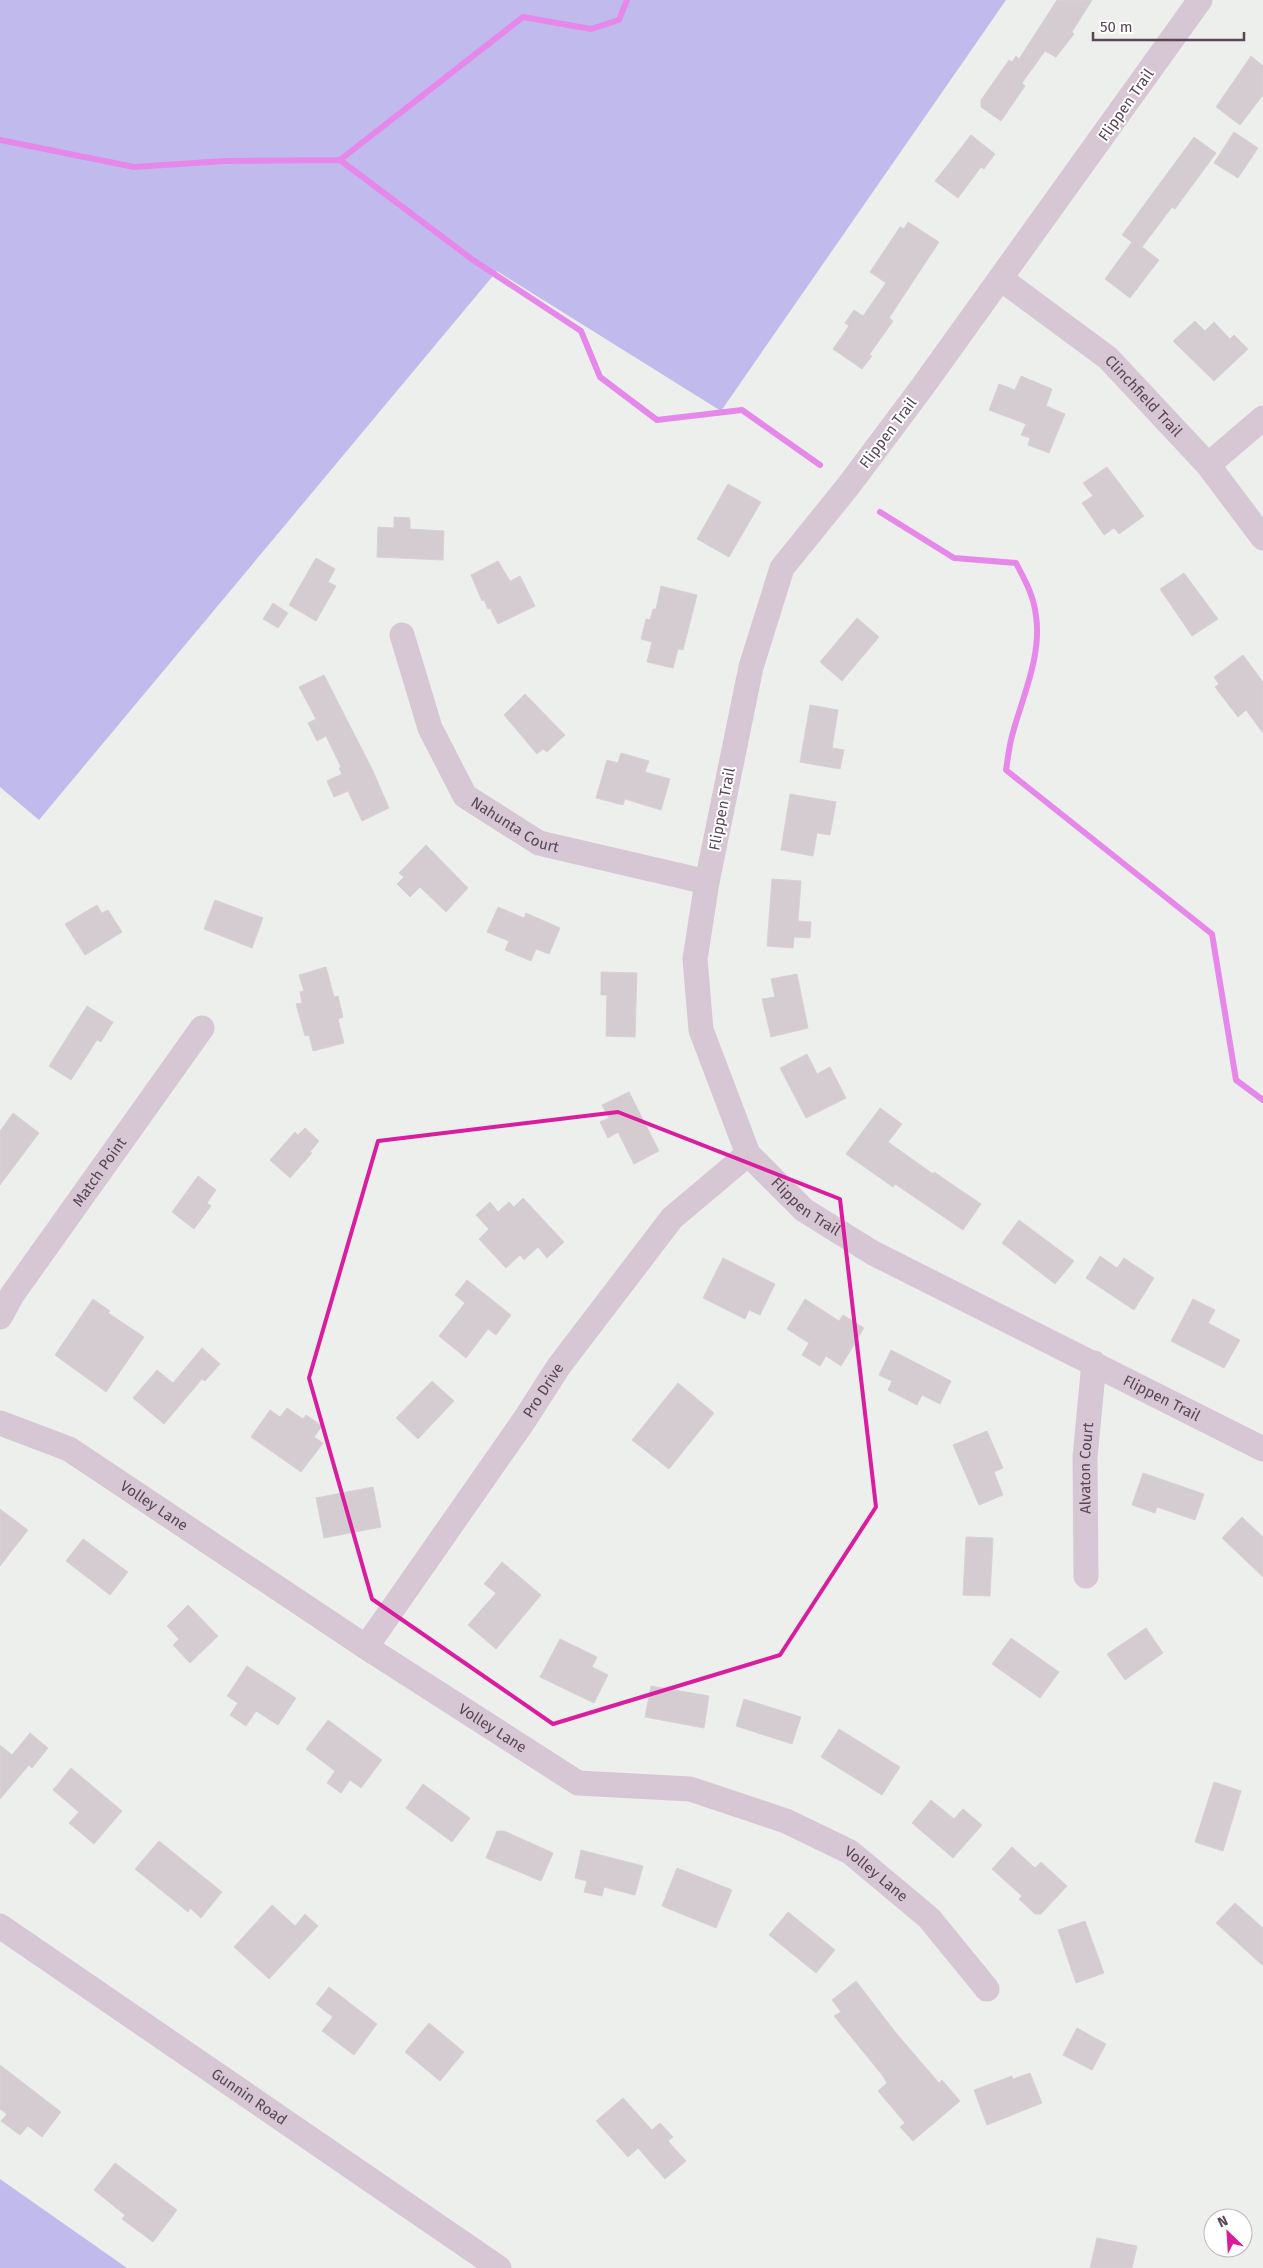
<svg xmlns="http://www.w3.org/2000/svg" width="1263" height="2268" viewBox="0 0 1263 2268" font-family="'Fira Sans',sans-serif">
<rect width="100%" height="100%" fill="#edefec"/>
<path fill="#c1baed" d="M 0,0 L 1006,0 L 721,411 L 497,271 L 39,820 L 0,787 Z
M 0,2179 L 127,2268 L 128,2268 L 0,2268 Z"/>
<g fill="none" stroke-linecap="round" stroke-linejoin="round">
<path stroke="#e688ea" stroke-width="6" d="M 0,140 L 134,167 L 225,161 L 340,160 L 523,17 L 591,29 L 619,20 L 627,0
M 340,160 L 473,260 L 581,331 L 600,377 L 657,420 L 742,410 L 820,465
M 880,512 L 954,558 L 1016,563 C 1025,580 1034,596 1036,616 C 1042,656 1022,698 1012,736 C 1009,747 1008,758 1006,770 L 1212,934 L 1236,1080 L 1263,1100"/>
</g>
<path fill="#d4ccd1" stroke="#d8d0d5" d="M 1057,0 L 1092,0 L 1072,32 L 1074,34 L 1056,57 L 1045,51 L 1022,83 L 1025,86 L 1001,121 L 981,107 L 981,100 L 1009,60 L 1012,62 L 1016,56 L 1019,59 Z
M 1251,56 L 1263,66 L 1263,95 L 1240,125 L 1216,107 Z
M 1234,132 L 1258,148 L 1238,178 L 1214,163 Z
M 971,135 L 995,154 L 984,169 L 981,167 L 958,198 L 935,181 Z
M 1194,137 L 1216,153 L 1175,209 L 1172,207 L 1142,247 L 1159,260 L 1130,298 L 1105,279 L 1132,242 L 1122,235 Z
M 908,222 L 939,242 L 889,318 L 893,321 L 869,355 L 872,356 L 862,369 L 833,349 L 849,326 L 845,323 L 854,310 L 863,316 L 886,283 L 870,272 L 900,227 L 904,229 Z
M 1195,321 L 1205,331 L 1214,322 L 1230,339 L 1234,335 L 1248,349 L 1214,381 L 1173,341 Z
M 1021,376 L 1052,389 L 1046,406 L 1065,414 L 1049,453 L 1028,445 L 1030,438 L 1021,435 L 1026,424 L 989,410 L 999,384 L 1015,390 Z
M 1107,467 L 1144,516 L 1119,534 L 1114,528 L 1104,535 L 1082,503 L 1093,496 L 1083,483 Z
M 728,484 L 761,502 L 729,557 L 697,539 Z
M 394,517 L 410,518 L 410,529 L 444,531 L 443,560 L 377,557 L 378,527 L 394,528 Z
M 316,558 L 335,569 L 328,582 L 336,586 L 316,621 L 289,605 Z
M 498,561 L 510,581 L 520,576 L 535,606 L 498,624 L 490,608 L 488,609 L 484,600 L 482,601 L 471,575 Z
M 1184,573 L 1218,619 L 1192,636 L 1160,589 Z
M 661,586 L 697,595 L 683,650 L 678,649 L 673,668 L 647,662 L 652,642 L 641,639 L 646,619 L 650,620 L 653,609 L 656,609 Z
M 273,603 L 288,613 L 278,628 L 263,619 Z
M 857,618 L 879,637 L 842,681 L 820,662 Z
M 1243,655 L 1263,682 L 1263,733 L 1246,710 L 1238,717 L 1215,687 L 1219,684 L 1214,677 Z
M 324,675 L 372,769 L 389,808 L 362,821 L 348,791 L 334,797 L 327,781 L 342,774 L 339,768 L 341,767 L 326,736 L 317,741 L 308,723 L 316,719 L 299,687 Z
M 525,694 L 565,735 L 547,752 L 543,749 L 537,754 L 504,715 Z
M 810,705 L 838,710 L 832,748 L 844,750 L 840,769 L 800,762 Z
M 621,753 L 649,761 L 645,772 L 670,779 L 661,810 L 625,799 L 623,805 L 596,798 L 607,760 L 618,763 Z
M 790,794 L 836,802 L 830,835 L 817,833 L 813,856 L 781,850 Z
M 426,845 L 468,888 L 446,912 L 420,887 L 410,897 L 397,884 L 404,877 L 399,873 Z
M 772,879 L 801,881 L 798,921 L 811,922 L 810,938 L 794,937 L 793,948 L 767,946 Z
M 215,900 L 263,918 L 252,948 L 204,929 Z
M 97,905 L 102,913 L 108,910 L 122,932 L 85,955 L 65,924 Z
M 498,907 L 524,918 L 526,913 L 560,928 L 549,954 L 536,949 L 531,961 L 505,950 L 509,941 L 487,932 Z
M 326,967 L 334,997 L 338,996 L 343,1017 L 338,1019 L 344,1043 L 313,1051 L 309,1035 L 305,1036 L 296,1004 L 302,1003 L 300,992 L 304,991 L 299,975 Z
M 601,972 L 637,973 L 635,1037 L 606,1036 L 607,995 L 601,995 Z
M 797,974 L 808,1028 L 771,1037 L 762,999 L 775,997 L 771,979 Z
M 87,1006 L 113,1022 L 101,1042 L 97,1040 L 71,1080 L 49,1066 Z
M 807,1054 L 817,1074 L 830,1067 L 846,1098 L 806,1118 L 780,1068 Z
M 629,1092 L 659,1151 L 634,1164 L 618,1132 L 608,1138 L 600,1122 L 609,1118 L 602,1105 Z
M 880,1108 L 902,1124 L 888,1142 L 933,1174 L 934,1172 L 981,1204 L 963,1230 L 895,1184 L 893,1187 L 846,1154 Z
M 13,1113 L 39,1133 L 0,1185 L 0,1131 Z
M 305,1128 L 319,1141 L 310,1152 L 312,1153 L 290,1178 L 270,1160 L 295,1132 L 298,1135 Z
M 198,1176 L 216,1190 L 207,1203 L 211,1206 L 194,1229 L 172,1212 Z
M 523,1198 L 564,1242 L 547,1258 L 538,1247 L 524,1260 L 520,1255 L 506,1268 L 479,1239 L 489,1229 L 476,1215 L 490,1202 L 498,1212 L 509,1202 L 514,1207 Z
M 1019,1220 L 1074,1261 L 1055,1284 L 1002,1243 Z
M 1100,1256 L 1117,1268 L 1124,1258 L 1154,1278 L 1134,1310 L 1086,1278 Z
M 723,1258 L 775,1284 L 760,1315 L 749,1310 L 745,1319 L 703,1298 Z
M 467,1280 L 511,1315 L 496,1335 L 488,1329 L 466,1358 L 439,1336 L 465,1303 L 455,1295 Z
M 93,1299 L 110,1311 L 108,1313 L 144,1337 L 106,1392 L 55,1355 Z
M 805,1299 L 839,1321 L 843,1315 L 864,1328 L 841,1366 L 826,1356 L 820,1366 L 802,1355 L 809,1343 L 787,1329 Z
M 1193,1299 L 1215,1310 L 1208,1323 L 1240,1340 L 1224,1368 L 1171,1341 Z
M 202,1348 L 220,1364 L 205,1381 L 202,1379 L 164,1424 L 133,1398 L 157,1370 L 173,1383 Z
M 891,1350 L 951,1381 L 940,1404 L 922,1395 L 917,1405 L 888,1390 L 892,1381 L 879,1375 Z
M 432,1381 L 454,1401 L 418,1439 L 396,1418 Z
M 678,1383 L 714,1413 L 669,1469 L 632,1440 Z
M 287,1408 L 303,1419 L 306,1415 L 322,1426 L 314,1437 L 323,1443 L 301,1472 L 251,1437 L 270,1410 L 280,1417 Z
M 987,1431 L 1003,1468 L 994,1472 L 1003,1495 L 979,1505 L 953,1445 Z
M 1143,1473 L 1204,1494 L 1195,1520 L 1157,1507 L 1155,1513 L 1132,1505 Z
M 373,1487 L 381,1527 L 324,1538 L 316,1498 Z
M 0,1509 L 28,1530 L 0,1566 Z
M 1242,1517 L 1263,1537 L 1263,1577 L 1222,1538 Z
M 966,1537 L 993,1538 L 990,1596 L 963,1595 Z
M 83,1539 L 128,1572 L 110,1595 L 66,1561 Z
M 502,1562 L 541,1595 L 496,1649 L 468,1625 L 496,1593 L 484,1584 Z
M 188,1605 L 218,1636 L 190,1663 L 173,1645 L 179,1639 L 167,1626 Z
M 1146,1628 L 1163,1653 L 1125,1680 L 1107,1654 Z
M 1011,1638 L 1059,1672 L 1040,1698 L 992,1664 Z
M 560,1639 L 597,1657 L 592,1667 L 608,1675 L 594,1703 L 540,1677 Z
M 247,1666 L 296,1698 L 278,1725 L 256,1711 L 246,1726 L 230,1715 L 238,1703 L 227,1696 Z
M 651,1686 L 709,1696 L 704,1728 L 645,1717 Z
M 744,1699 L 801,1717 L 792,1744 L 736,1726 Z
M 328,1720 L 382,1760 L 361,1788 L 350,1780 L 341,1793 L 327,1783 L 335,1771 L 306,1749 Z
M 839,1729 L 900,1767 L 882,1795 L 821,1757 Z
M 30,1733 L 48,1748 L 32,1768 L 29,1765 L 0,1799 L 0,1745 L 12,1755 Z
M 71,1768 L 122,1811 L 94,1844 L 69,1823 L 79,1812 L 53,1790 Z
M 1214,1782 L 1241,1791 L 1223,1851 L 1195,1842 Z
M 423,1784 L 470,1818 L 452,1842 L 406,1808 Z
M 931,1800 L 954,1819 L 963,1809 L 982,1825 L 953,1858 L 912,1823 Z
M 497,1831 L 504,1831 L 553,1853 L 541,1881 L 486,1858 Z
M 159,1841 L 222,1892 L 201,1918 L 190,1908 L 188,1912 L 135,1869 Z
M 1012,1847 L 1035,1868 L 1041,1862 L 1067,1886 L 1041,1914 L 1035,1914 L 1019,1899 L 1022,1896 L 992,1869 Z
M 581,1850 L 643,1866 L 635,1895 L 604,1887 L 602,1896 L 584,1892 L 587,1881 L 575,1878 Z
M 677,1868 L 732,1890 L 716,1928 L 662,1906 Z
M 1235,1903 L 1263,1928 L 1263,1966 L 1216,1923 Z
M 272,1905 L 295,1926 L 305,1914 L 318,1926 L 269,1979 L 234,1947 Z
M 788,1912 L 835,1950 L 816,1973 L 769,1935 Z
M 1085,1921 L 1104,1973 L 1076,1983 L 1058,1930 Z
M 856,1981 L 896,2033 L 939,2083 L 942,2080 L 960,2101 L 913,2141 L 900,2127 L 905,2123 L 878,2091 L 887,2083 L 883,2076 L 834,2016 L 841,2012 L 832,2000 Z
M 329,1987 L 377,2024 L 354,2055 L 322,2031 L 333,2017 L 316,2004 Z
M 429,2023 L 464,2052 L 440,2081 L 405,2052 Z
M 1077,2028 L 1106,2044 L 1092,2070 L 1063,2055 Z
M 0,2065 L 61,2112 L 42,2137 L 28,2126 L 20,2135 L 1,2121 L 7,2114 L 0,2109 Z
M 1030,2073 L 1042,2103 L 987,2125 L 974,2090 L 1012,2076 L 1013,2079 Z
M 623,2098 L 652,2130 L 660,2123 L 673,2137 L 668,2141 L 686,2161 L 665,2179 L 638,2148 L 628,2157 L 596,2121 Z
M 115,2163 L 177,2210 L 153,2242 L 122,2219 L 125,2215 L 94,2190 Z
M 1097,2238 L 1137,2246 L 1132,2268 L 1090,2268 Z"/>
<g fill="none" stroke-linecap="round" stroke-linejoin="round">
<g stroke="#d7c6d3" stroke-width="25">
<path id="s1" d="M 1200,0 L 923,386 L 849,485 L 782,568 L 751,667 L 707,882 L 695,959 L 701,1030 L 748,1154 L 804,1210 L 873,1253 L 1263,1449"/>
<path id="s2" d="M 1001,279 L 1108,358 L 1208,465 L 1263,538"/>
<path d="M 1208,465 L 1263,418"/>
<path id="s3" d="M 402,635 L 430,728 L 465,796 L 539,843 L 707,882"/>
<path id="s4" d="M 0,1317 L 12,1295 L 202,1028"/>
<path id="s5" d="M 0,1423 L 69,1449 L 366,1647 L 578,1783 L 690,1789 L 786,1821 L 850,1852 L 929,1918 L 987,1989"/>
<path id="s6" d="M 1086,1576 L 1085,1457 L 1094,1363"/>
<path id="s7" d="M 366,1647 L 525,1419 L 559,1366 L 672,1218 L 748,1154"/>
<path id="s8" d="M 0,1926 L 499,2268"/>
</g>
</g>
<path fill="none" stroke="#da1c9e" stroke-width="4" stroke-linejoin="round" d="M 618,1112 L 840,1199 L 876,1507 L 780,1655 L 553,1724 L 372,1599 L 309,1378 L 378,1141 Z"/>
<g text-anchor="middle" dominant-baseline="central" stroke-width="4" stroke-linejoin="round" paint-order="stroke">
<g font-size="15" fill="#594555" stroke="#fff">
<text transform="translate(1126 105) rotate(-55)">Flippen Trail</text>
<text stroke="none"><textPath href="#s2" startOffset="185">Clinchfield Trail</textPath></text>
<text transform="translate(888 433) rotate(-53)">Flippen Trail</text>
<text transform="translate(722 809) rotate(-79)">Flippen Trail</text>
<text stroke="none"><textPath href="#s3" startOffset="232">Nahunta Court</textPath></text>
<text stroke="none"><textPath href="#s4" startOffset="176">Match Point</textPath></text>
<text stroke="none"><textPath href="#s1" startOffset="1389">Flippen Trail</textPath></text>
<text stroke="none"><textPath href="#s7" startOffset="312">Pro Drive</textPath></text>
<text stroke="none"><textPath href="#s1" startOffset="1794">Flippen Trail</textPath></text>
<text stroke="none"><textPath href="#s6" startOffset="108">Alvaton Court</textPath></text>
<text stroke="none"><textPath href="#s5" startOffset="176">Volley Lane</textPath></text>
<text stroke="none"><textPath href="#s5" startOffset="581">Volley Lane</textPath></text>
<text stroke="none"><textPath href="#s5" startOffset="1001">Volley Lane</textPath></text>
<text stroke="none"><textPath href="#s8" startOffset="302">Gunnin Road</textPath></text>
</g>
</g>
<g transform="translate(1228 2233) rotate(335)"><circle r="24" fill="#ffffff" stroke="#bdb5bb"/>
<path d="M0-4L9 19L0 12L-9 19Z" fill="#da1c9e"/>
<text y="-8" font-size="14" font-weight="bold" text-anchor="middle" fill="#594555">N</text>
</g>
<path d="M1093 32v8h151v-8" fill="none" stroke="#594555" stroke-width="2.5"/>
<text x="1100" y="32" font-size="15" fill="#594555" stroke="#ffffff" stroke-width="4" paint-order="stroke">50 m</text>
</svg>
